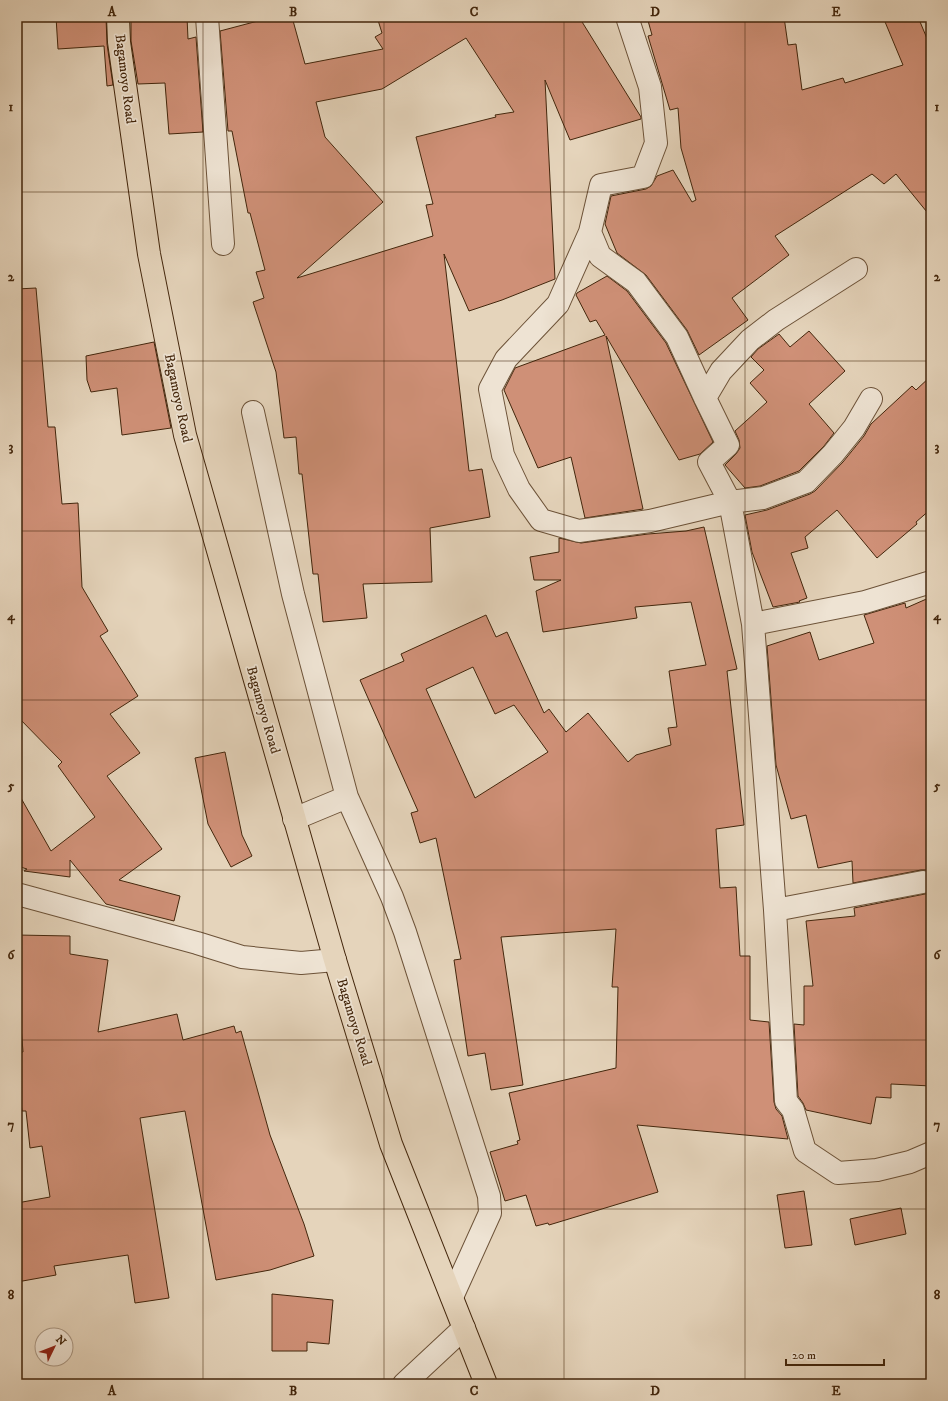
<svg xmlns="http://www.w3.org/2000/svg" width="948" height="1401" viewBox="0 0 948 1401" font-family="'IM FELL DW Pica',serif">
<rect width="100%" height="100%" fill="#e5d4bb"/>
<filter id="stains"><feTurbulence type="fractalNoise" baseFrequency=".005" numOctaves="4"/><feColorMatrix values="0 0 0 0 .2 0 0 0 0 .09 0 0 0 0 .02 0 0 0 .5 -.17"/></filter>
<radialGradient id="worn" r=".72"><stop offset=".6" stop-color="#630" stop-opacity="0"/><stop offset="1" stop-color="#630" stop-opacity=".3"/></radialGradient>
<path fill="#cf9077" stroke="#43260c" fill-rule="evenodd" d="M 56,17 L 106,17 L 107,44 L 113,85 L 107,86 L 104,46 L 58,49 Z
M 131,17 L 187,17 L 188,39 L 196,37 L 203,132 L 169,134 L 165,83 L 138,84 L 131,41 Z
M 273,17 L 292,17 L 305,64 L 383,49 L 375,37 L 382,33 L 377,17 L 579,17 L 641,117 L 641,119 L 570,140 L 545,80 L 555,279 L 502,300 L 469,311 L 444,254 L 469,471 L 482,469 L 490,517 L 430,528 L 432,582 L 363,584 L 367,618 L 323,622 L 318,574 L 313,574 L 302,474 L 299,474 L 296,437 L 284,438 L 276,372 L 253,302 L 264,298 L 256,272 L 265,270 L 250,213 L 248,213 L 232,131 L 228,131 L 220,31 ZM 466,38 L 514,112 L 495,115 L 496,117 L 416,137 L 433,204 L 426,205 L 433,236 L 297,278 L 383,202 L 325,137 L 316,102 L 382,89 Z
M 647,17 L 784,17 L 788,45 L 796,44 L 802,90 L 843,78 L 845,83 L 903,65 L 883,17 L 918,17 L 931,48 L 931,217 L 896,174 L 884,184 L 872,174 L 775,236 L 789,255 L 732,298 L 748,320 L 699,355 L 687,330 L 646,275 L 617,253 L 605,224 L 611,196 L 646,189 L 651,186 L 657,176 L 673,170 L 692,202 L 696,200 L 681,148 L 678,108 L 670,110 L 648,36 L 652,35 Z
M 607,276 L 627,291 L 666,343 L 713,442 L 700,454 L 679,460 L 606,336 L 643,509 L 585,518 L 571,457 L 538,468 L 504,390 L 515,368 L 605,335 L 596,320 L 590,322 L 576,295 L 577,293 Z
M 36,288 L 48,427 L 55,427 L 62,504 L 78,503 L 82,587 L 108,631 L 100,636 L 138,696 L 110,714 L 140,753 L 107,776 L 162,849 L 119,880 L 180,896 L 174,921 L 106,904 L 70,860 L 70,877 L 24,871 L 27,869 L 17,866 L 17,791 L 51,851 L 95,817 L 58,766 L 62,762 L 17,716 L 17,289 Z
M 809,331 L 845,371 L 809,404 L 834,433 L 824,446 L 799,471 L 760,486 L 745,488 L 725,465 L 736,454 L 740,448 L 739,440 L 735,431 L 767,402 L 750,383 L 764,370 L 751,357 L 758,349 L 779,334 L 790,347 Z
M 154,342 L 171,428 L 122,435 L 117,388 L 91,392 L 87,380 L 86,356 Z
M 931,376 L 931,509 L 916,522 L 917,524 L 877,558 L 837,510 L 805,537 L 808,548 L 791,553 L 807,598 L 799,601 L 800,602 L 773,607 L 752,552 L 745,515 L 767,510 L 810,494 L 815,491 L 843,462 L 864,436 L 871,424 L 912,386 L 916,390 Z
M 704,527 L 737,669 L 727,671 L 744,825 L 716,829 L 720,888 L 736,887 L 740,956 L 750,956 L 750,1020 L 769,1022 L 774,1102 L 776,1109 L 782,1116 L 788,1139 L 637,1125 L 658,1192 L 549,1225 L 548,1223 L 536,1226 L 526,1195 L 505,1201 L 490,1152 L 518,1144 L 517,1141 L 520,1140 L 509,1093 L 616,1068 L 618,987 L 612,987 L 616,929 L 501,937 L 523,1085 L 491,1090 L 485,1053 L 468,1056 L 454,960 L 461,959 L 436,838 L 420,843 L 411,813 L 418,811 L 360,680 L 404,661 L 401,654 L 486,615 L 496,637 L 507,632 L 544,713 L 549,709 L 566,732 L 588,713 L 628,762 L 636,755 L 671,745 L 668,728 L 677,727 L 669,671 L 706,665 L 691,602 L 635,607 L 637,618 L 543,632 L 536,591 L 561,580 L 534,580 L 530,557 L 559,552 L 559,538 L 581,543 L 648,534 L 686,531 ZM 473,667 L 495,714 L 514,705 L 548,752 L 475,798 L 426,689 Z
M 931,597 L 931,873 L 927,870 L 921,870 L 853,883 L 852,861 L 818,868 L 806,815 L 791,819 L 776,765 L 767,646 L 810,632 L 819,660 L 874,643 L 864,615 L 905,603 L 906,608 Z
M 225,752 L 242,835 L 252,856 L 231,867 L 208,824 L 195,758 Z
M 931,892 L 931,1086 L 891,1084 L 891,1098 L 876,1097 L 871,1124 L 806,1110 L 803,1103 L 798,1096 L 794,1024 L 804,1025 L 804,986 L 813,986 L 806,921 L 855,916 L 854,908 L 925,894 Z
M 17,935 L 70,936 L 70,954 L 108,960 L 98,1032 L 177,1014 L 183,1040 L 234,1026 L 236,1033 L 241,1031 L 270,1135 L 304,1224 L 314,1256 L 270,1270 L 216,1280 L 185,1111 L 140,1118 L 169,1298 L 135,1303 L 128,1255 L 54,1266 L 56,1275 L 17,1282 L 17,1203 L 50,1197 L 42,1146 L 30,1148 L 26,1111 L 22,1111 L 17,1065 L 17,1052 L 23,1052 L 19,1001 L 17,1001 Z
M 804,1191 L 812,1245 L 785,1248 L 777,1195 Z
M 901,1208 L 906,1234 L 855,1245 L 850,1219 Z
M 272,1294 L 333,1300 L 329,1344 L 307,1342 L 307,1351 L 272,1351 Z"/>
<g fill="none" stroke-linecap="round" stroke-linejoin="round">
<defs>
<path id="minor" d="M 207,17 L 223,244
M 627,17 L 650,87 L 656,143 L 643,177 L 601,185 L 590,232 L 558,304 L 506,359 L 490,389 L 503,455 L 519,489 L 541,520 L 579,531 L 650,521 L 730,502 L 763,498 L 806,482 L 833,454 L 854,428 L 871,399
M 590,232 L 600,256 L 636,282 L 677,337 L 705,398 L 728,445 L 709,462 L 730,502 L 753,624 L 775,910 L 786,1101 L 793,1110 L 805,1151 L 838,1173 L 877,1170 L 910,1162 L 931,1153
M 705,398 L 721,371 L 750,340 L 776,320 L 856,269
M 253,412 L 293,594 L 347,797 L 392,897 L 405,932 L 489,1196 L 490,1213 L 452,1297
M 753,624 L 865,602 L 931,582
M 294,819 L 347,797
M 17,894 L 197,943 L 242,957 L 301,963 L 335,960
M 775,910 L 923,882
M 404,1384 L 464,1328"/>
<path id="highway" d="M 118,17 L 119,42 L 149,254 L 185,435 L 335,960 L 391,1144 L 486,1384"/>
</defs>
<use href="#minor" stroke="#6c5238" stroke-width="24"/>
<use href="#highway" stroke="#43260c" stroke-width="24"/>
<use href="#minor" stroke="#eee3d3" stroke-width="22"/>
<use href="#highway" stroke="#e5d4bb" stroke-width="22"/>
</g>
<path fill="none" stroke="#43260c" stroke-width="1" stroke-opacity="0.55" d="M 203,17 L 203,1384M 384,17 L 384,1384M 564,17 L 564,1384M 745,17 L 745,1384M 17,192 L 931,192M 17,361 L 931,361M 17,531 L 931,531M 17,700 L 931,700M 17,870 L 931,870M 17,1040 L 931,1040M 17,1209 L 931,1209"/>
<g text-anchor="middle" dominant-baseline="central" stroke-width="3.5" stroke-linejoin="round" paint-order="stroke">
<g font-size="14" fill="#43260c" stroke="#eee3d3">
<text transform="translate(125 79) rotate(83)">Bagamoyo Road</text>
<text transform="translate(178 398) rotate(78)">Bagamoyo Road</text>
<text transform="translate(263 710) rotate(74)">Bagamoyo Road</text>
<text transform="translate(354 1022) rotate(73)">Bagamoyo Road</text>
</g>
</g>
<rect width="948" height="1401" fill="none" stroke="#e5d4bb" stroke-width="44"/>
<g transform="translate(54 1347) rotate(47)"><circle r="19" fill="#eee3d3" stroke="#aa9783"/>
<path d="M0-3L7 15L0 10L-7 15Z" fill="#8f2418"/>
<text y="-6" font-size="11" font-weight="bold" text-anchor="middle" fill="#43260c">N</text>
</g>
<path d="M786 1359v6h98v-6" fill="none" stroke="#43260c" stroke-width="2"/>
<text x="792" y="1359" font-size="12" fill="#43260c" stroke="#eee3d3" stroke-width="3" paint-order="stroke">20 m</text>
<rect x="22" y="22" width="904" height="1357" fill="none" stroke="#43260c" stroke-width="1.5"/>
<g font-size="13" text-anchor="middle" font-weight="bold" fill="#43260c">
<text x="112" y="16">A</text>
<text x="293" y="16">B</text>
<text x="474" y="16">C</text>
<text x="655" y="16">D</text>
<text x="836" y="16">E</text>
<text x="11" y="111">1</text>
<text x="937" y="111">1</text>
<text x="11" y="281">2</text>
<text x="937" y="281">2</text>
<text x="11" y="451">3</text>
<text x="937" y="451">3</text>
<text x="11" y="620">4</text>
<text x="937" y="620">4</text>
<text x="11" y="790">5</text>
<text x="937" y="790">5</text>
<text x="11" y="959">6</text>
<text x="937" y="959">6</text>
<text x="11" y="1129">7</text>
<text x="937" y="1129">7</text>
<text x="11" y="1299">8</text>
<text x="937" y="1299">8</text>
<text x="112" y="1395">A</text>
<text x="293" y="1395">B</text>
<text x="474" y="1395">C</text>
<text x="655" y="1395">D</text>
<text x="836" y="1395">E</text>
</g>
<rect width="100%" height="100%" filter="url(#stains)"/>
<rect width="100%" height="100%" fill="url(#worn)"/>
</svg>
